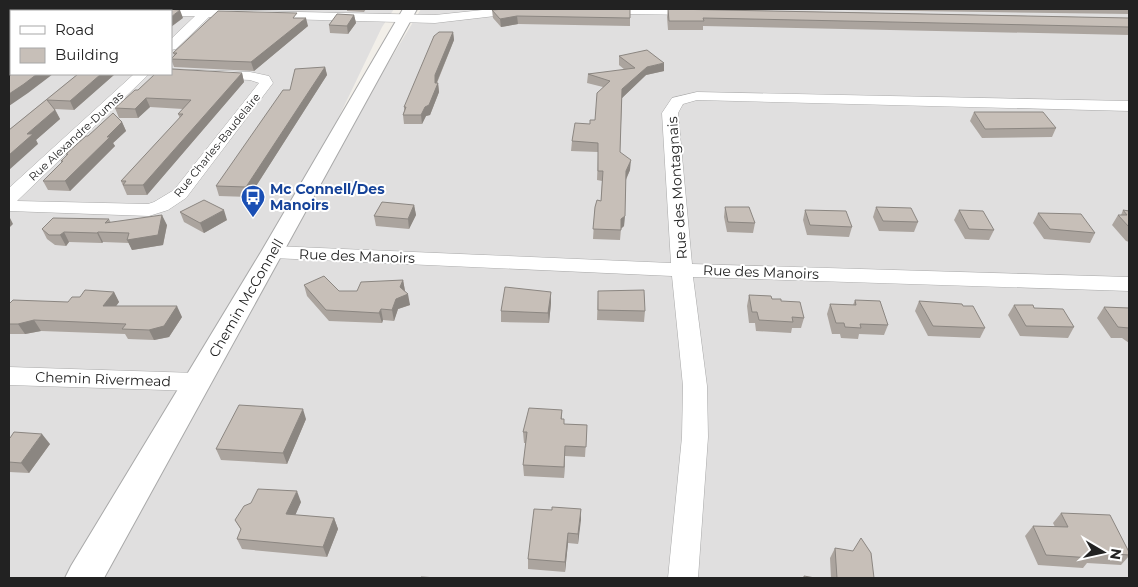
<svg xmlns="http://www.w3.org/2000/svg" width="1138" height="587" viewBox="0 0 1138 587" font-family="Montserrat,sans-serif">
<rect width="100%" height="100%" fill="#f2efe9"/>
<path fill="#e0dfdf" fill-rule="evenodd" d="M 9,9 L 394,9 L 382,27 L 277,246 L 421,9 L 1129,9 L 1129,578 L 9,578 L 9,377 L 84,378 L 9,376 ZM 11,11 L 171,11 L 171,74 L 11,74 Z"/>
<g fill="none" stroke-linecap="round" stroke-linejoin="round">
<defs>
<path id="minor" d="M 169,9 L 435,15 L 492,9 L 527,9 L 521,13 L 435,23 L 209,17 L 176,49 L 171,50 L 171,39 L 195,16 L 171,16 L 171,11 L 165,11 Z
M 550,9 L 701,9 L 702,11 L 696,15 L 556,13 Z
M 9,65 L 11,65 L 11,74 L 14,74 L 9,75 Z
M 171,69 L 250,72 L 269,76 L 273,83 L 186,198 L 168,210 L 149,216 L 9,211 L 9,188 L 134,74 L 149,74 L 17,201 L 148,204 L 154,202 L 174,190 L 259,83 L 250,80 L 166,76 L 164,74 L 171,74 Z
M 697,92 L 1129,101 L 1129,111 L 697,100 L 683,104 L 678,113 L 692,264 L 1129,277 L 1129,291 L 693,277 L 707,386 L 708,437 L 698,578 L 668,578 L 682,437 L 683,386 L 672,276 L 273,258 L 266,256 L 263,252 L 266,248 L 273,246 L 671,263 L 662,113 L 672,98 Z
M 9,367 L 196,373 L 205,376 L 208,382 L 205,388 L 196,391 L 9,385 Z"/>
<path id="tertiary" d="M 403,9 L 417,9 L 104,578 L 65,578 L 71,566 L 261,252 Z"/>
</defs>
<use href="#minor" stroke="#a9a9a9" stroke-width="1"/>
<use href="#tertiary" stroke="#a9a9a9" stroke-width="2"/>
<use href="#minor" fill="#fff" fill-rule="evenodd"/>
<use href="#tertiary" fill="#fff" fill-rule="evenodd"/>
</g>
<path fill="#aba49e" d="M 9,9 L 11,11 L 11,40 L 9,39 Z
M 241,9 L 310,9 L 309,10 Z
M 347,9 L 366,9 L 364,12 L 347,11 Z
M 668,9 L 1129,18 L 1129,35 L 703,26 L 703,30 L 668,30 L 667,17 Z
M 774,9 L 1129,9 L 1129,14 Z
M 492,10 L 630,18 L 630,26 L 518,24 L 501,27 L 493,18 Z
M 354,15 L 356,23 L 348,34 L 330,33 L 329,25 Z
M 298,18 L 308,26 L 254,71 L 174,67 L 171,59 L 174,55 L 173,53 Z
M 453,32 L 454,40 L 437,83 L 438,83 L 439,92 L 430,115 L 426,116 L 422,124 L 404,124 L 403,115 L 404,111 L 404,107 Z
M 619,56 L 664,71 L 646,75 L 622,98 L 620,152 L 630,170 L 626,180 L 624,226 L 621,229 L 620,240 L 593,239 L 595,207 L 601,201 L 602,181 L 597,180 L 598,152 L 571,151 L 572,141 L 595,120 L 603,87 L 587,83 L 588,74 L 625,70 L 619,65 Z
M 325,67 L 327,75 L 249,197 L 219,196 L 216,186 L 290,90 Z
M 242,73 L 244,82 L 147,195 L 127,195 L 121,181 L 180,118 L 178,114 L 183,109 L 150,107 L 138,118 L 119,118 L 115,108 L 138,90 Z
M 78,74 L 115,74 L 74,110 L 55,109 L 60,119 L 36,140 L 38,144 L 9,130 Z
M 974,112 L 1056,128 L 1052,137 L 982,138 L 970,121 Z
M 122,122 L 126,131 L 113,143 L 115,146 L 70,191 L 48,190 L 43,181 L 62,163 L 61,161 L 67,155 L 66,154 L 88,136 Z
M 414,205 L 416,215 L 409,229 L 376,226 L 374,216 Z
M 725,207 L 755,223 L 753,233 L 727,232 L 724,217 Z
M 876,207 L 918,222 L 914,232 L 879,231 L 873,217 Z
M 805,210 L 852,227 L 849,237 L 807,235 L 803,220 Z
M 959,210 L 994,230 L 989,240 L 965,239 L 954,220 Z
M 1123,210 L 1129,211 L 1129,242 L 1126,241 L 1112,225 L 1118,215 L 1121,215 Z
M 180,212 L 227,220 L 204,233 L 184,222 Z
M 1038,213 L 1095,233 L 1090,243 L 1044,239 L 1033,223 Z
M 109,219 L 111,223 L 167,225 L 163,245 L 132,250 L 129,243 L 103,242 L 102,243 L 69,242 L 66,246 L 55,245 L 47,239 L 42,229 Z
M 403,280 L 405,291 L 410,305 L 398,309 L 394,321 L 383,320 L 382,323 L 329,321 L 307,296 L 304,285 L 339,291 L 357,291 Z
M 598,291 L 645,311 L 644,322 L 597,320 Z
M 114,292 L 119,302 L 116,306 L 182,317 L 169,337 L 154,340 L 128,339 L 125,334 L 41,331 L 25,334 L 9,334 L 9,304 L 68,302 Z
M 551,292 L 551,303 L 549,323 L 501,322 L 501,311 Z
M 749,295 L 772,299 L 781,301 L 804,318 L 801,328 L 792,328 L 791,333 L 756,331 L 755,323 L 749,323 L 747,306 Z
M 855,300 L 888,325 L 884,335 L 859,334 L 858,339 L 841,338 L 840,334 L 832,334 L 827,314 L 830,304 L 853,305 Z
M 919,301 L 963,306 L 985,328 L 980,338 L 928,336 L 915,311 Z
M 1014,305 L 1034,308 L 1074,327 L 1068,338 L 1020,336 L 1008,315 Z
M 1104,307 L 1129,308 L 1129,343 L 1122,338 L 1111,338 L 1097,318 Z
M 562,410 L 562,419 L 564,424 L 587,425 L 585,457 L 565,456 L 564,478 L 524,476 L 523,465 L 526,443 L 524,443 L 523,432 Z
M 306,419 L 287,464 L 221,460 L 216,449 Z
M 9,438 L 50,444 L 29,473 L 9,472 Z
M 301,502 L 295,515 L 334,518 L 338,529 L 327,557 L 242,549 L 237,539 L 241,530 L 235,520 Z
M 581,509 L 578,544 L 568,543 L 565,572 L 528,569 L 528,559 L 552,510 Z
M 1061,513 L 1129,552 L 1129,556 L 1121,565 L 1087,563 L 1083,568 L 1038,565 L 1025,536 L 1033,526 L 1055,527 L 1053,523 Z
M 835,548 L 874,578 L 831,578 L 830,558 Z"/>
<path fill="#8b8681" d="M 59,9 L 75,9 L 71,11 L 56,11 Z
M 180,10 L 183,18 L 171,27 L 171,17 Z
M 354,15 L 356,23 L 348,34 L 347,26 Z
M 517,16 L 518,24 L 501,27 L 500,19 Z
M 306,18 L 308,26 L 254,71 L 251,62 Z
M 453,32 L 454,40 L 436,84 L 438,83 L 439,92 L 430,115 L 426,116 L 422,124 L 421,115 L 435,83 L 435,75 Z
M 664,63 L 664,71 L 646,75 L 622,98 L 622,89 L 647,67 Z
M 325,67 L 327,75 L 249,197 L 246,187 Z
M 242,73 L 244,82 L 147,195 L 143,185 Z
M 37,74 L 53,74 L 28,93 L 9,106 L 9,94 Z
M 101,74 L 115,74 L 74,110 L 70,101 Z
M 146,98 L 150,107 L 138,118 L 135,109 Z
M 55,110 L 60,119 L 36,140 L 38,144 L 9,170 L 9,155 L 27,134 Z
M 122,122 L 126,131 L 113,143 L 115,146 L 70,191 L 65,181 Z
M 631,160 L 630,170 L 625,181 L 626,171 Z
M 414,205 L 416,215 L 409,229 L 408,219 Z
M 224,210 L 227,220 L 204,233 L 200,223 Z
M 162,215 L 167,225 L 163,245 L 132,250 L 127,240 Z
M 9,216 L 13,224 L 9,228 Z
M 625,216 L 624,226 L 620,229 L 621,219 Z
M 64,232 L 69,242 L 66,246 L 60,235 Z
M 98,232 L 103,242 L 102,243 L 97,233 Z
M 403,280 L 405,291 L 402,296 L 408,294 L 410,305 L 398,309 L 394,321 L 392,310 L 400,287 Z
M 114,292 L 119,302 L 108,317 L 103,306 Z
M 551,292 L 551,303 L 549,323 L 548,313 Z
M 177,306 L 182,317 L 169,337 L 154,340 L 149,330 Z
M 381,309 L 383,320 L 382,323 L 379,313 Z
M 34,320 L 41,331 L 25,334 L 18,324 Z
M 303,409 L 306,419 L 287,464 L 283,453 Z
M 42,434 L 50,444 L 29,473 L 21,463 Z
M 565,446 L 565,456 L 564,478 L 564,467 Z
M 297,491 L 301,502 L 291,525 L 286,514 Z
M 581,509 L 581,520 L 578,544 L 578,534 Z
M 334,518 L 338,529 L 327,557 L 323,547 Z
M 568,533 L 568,543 L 565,572 L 565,562 Z"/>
<path fill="#c7bfb8" stroke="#8b8681" d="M 9,9 L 59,9 L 56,11 L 11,11 L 11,33 L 9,32 Z
M 100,9 L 167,9 L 180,10 L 171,17 L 171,11 L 97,11 Z
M 505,9 L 630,9 L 630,18 L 517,16 L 500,19 L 492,10 Z
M 668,9 L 1129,18 L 1129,27 L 703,18 L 704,21 L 669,21 Z
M 218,11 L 297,13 L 293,18 L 306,18 L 251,62 L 171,59 L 177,53 L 173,53 Z
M 337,14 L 354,15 L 347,26 L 329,25 Z
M 439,32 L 453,32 L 435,75 L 435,83 L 438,83 L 429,105 L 425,107 L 421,115 L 403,115 L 406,107 L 404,107 L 434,36 Z
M 647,50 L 664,63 L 647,67 L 622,89 L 620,152 L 631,160 L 626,171 L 625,216 L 621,219 L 621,230 L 593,229 L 595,207 L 597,200 L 601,201 L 603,171 L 598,171 L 598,143 L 572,141 L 575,123 L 590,124 L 590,120 L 595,120 L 597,93 L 610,81 L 588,74 L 635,68 L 619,56 Z
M 325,67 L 246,187 L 216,186 L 283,90 L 290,90 L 295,69 Z
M 171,69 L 242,73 L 143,185 L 123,185 L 126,181 L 121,181 L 183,114 L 178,114 L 191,100 L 146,98 L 135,109 L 115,108 L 135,90 L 138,90 L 155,74 L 171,74 Z
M 12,74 L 37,74 L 24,84 L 9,94 L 9,76 Z
M 78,74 L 101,74 L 70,101 L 47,100 L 55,110 L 27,134 L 33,134 L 9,155 L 9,130 Z
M 974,112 L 1043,112 L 1056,128 L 985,129 Z
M 113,113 L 122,122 L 107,137 L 110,137 L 65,181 L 43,181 L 63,161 L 61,161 L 68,154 L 66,154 L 86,136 L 88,136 Z
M 204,200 L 224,210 L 200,223 L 180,212 Z
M 382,202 L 414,205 L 408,219 L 374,216 Z
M 725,207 L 749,207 L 755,223 L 728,222 Z
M 876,207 L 911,208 L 918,222 L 883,221 Z
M 805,210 L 846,211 L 852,227 L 810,225 Z
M 959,210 L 983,211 L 994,230 L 969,229 Z
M 1123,210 L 1129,211 L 1129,227 L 1118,215 L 1127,215 Z
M 1038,213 L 1081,214 L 1095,233 L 1050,229 Z
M 162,215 L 158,235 L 127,240 L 129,233 L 98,232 L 97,233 L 64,232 L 60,235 L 49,235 L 42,229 L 53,218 L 109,219 L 105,223 Z
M 324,276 L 339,291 L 357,291 L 361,282 L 403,280 L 400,287 L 408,294 L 396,299 L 392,310 L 381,309 L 379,313 L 326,310 L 304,285 Z
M 505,287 L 551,292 L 548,313 L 501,311 Z
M 85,290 L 114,292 L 103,306 L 177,306 L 164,326 L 149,330 L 122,329 L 126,324 L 34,320 L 18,324 L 9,324 L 9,304 L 13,300 L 68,302 L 72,297 L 80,297 Z
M 644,290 L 645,311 L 598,310 L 598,291 Z
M 749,295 L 771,296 L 772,299 L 781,299 L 781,301 L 800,302 L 804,318 L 792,317 L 793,322 L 759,320 L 757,312 L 752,312 Z
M 855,300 L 880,301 L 888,325 L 860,324 L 861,328 L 845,327 L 844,323 L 836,323 L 830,304 L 856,305 Z
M 919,301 L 962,304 L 963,306 L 973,306 L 985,328 L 933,326 Z
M 1014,305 L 1033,305 L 1034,308 L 1063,309 L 1074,327 L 1026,326 Z
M 1104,307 L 1129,308 L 1129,328 L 1118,327 Z
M 239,405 L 303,409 L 283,453 L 216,449 Z
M 529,408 L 562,410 L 561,419 L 564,419 L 564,424 L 587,425 L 586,447 L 565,446 L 564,467 L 523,465 L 527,432 L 523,432 Z
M 14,432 L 42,434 L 21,463 L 9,462 L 9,438 L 10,438 Z
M 258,489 L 297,491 L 286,514 L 334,518 L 323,547 L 237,539 L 241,529 L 235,520 L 244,506 L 251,503 Z
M 552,507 L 581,509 L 578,534 L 568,533 L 565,562 L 528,559 L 534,509 L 552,510 Z
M 1061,513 L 1110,515 L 1129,552 L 1129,555 L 1089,552 L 1092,558 L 1046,555 L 1033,526 L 1068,527 Z
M 861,538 L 871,553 L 874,578 L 837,578 L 835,548 L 853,551 Z
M 804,576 L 815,578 L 804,578 Z
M 421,577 L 438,578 L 420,578 Z"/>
<defs>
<symbol id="bus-pin" viewBox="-11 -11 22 30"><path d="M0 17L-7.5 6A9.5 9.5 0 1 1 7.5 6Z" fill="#1a4fb4" stroke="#fff"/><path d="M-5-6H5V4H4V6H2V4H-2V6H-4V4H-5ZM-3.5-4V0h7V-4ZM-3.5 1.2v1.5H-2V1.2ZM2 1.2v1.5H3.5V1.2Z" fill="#fff"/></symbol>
</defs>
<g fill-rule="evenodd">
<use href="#bus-pin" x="239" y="183" width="28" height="38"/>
</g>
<g text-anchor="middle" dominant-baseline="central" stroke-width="4" stroke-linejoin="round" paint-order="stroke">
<g font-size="11" fill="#222" stroke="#fff">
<text transform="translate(76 136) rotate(-43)">Rue Alexandre-Dumas</text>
<text transform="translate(217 145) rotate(-51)">Rue Charles-Baudelaire</text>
</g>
<g font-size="14" fill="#222" stroke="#fff">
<text transform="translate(677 188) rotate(-94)">Rue des Montagnais</text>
<text transform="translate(357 256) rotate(2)">Rue des Manoirs</text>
<text transform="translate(761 272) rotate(2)">Rue des Manoirs</text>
<text transform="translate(246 298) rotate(-60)">Chemin McConnell</text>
<text transform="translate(103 379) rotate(2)">Chemin Rivermead</text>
</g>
<g font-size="14" font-weight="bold" fill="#164399" stroke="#fff" text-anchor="start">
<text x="270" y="189">Mc Connell/Des<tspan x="270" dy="16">Manoirs</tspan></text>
</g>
</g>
<rect width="1138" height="587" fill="none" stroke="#222222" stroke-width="20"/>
<rect x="10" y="10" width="162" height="65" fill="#ffffff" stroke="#a7a7a7"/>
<rect x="20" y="26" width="25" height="8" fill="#ffffff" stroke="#a7a7a7"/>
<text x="55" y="35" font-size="15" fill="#222222">Road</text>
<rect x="20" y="48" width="25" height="15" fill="#c7bfb8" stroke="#a7a7a7"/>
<text x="55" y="60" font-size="15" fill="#222222">Building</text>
<g transform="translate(1103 552) rotate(99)" stroke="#ffffff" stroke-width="4" paint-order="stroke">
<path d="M0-4L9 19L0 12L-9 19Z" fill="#222222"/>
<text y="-8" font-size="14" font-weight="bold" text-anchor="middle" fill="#222222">N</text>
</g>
</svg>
